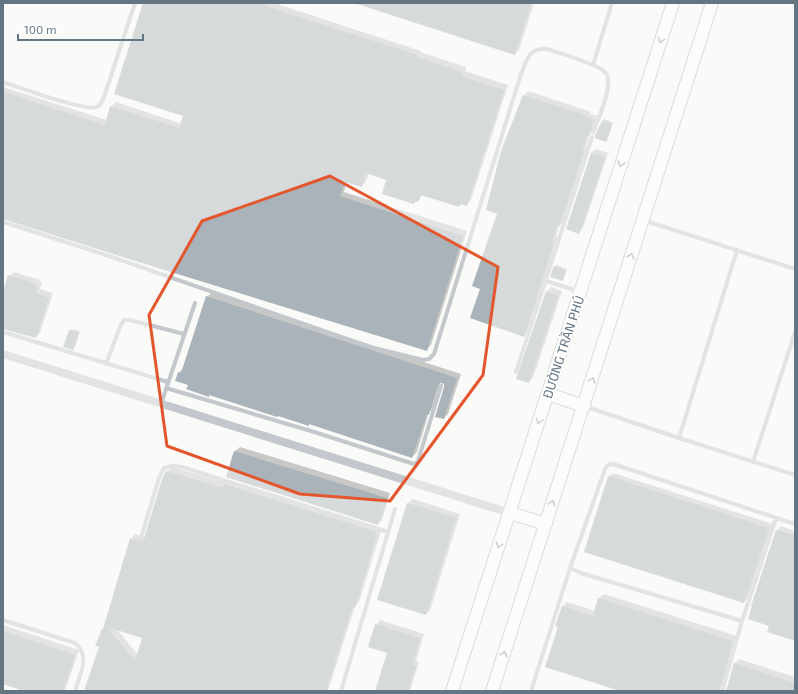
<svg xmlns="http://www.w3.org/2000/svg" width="798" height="694" viewBox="0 0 798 694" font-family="'Exo 2',sans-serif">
<rect width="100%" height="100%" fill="#fafaf8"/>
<path fill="#0003" fill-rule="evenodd" d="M 144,3 L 274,3 L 421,51 L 420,52 L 466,67 L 465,71 L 508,85 L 471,200 L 467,205 L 462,203 L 459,206 L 423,194 L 418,201 L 417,201 L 414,203 L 388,179 L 369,173 L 366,182 L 361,186 L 347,182 L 344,192 L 467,231 L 431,345 L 426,350 L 3,218 L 3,87 L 107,120 L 111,107 L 116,102 L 182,124 L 184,116 Z
M 356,3 L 534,3 L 519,50 L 514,54 Z
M 528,91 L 591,112 L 590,114 L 598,116 L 594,129 L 590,133 L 586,146 L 588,146 L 563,222 L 559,226 L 556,236 L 558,237 L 528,331 L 524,335 L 481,288 L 499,214 L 524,96 Z
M 604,119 L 613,122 L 608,139 L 606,141 L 602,121 Z
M 596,149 L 608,153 L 583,228 L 579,233 L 591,153 Z
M 557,265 L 567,269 L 562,280 L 555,267 Z
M 14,272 L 40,280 L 39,282 L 42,282 L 40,289 L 53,293 L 40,333 L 36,337 L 3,327 L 3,295 L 9,276 Z
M 551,287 L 562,291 L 533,378 L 528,382 L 547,292 Z
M 211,293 L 461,374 L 448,414 L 444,418 L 445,387 L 445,383 L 441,381 L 433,409 L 429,412 L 417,452 L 412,457 L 310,423 L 309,424 L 210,394 L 209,396 L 189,384 L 179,373 L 183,368 L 207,297 Z
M 72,329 L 80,331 L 75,347 L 73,349 L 70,330 Z
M 240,447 L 390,493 L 382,520 L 378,524 L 228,477 L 235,451 Z
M 172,467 L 226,483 L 229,480 L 381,531 L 359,602 L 355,606 L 328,691 L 85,691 L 100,647 L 103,629 L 104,628 L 131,539 L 135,534 L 146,538 L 167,472 ZM 116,628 L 143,637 L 138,655 Z
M 613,473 L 773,524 L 748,598 L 744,602 L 609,477 Z
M 413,499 L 460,514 L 430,610 L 426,614 L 378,599 L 408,503 Z
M 781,526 L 795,531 L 795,640 L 770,626 L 777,531 Z
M 604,594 L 737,636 L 723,685 L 725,690 L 727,690 L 735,664 L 739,659 L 795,677 L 795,691 L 623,691 L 559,626 L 563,606 L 567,602 L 595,611 L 599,598 Z
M 380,620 L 424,634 L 416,661 L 419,662 L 410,691 L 376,691 L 388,653 L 376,625 Z
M 3,625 L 79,650 L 65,691 L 26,691 L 3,683 Z"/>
<path fill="#aab3b9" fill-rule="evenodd" d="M 143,3 L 256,3 L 417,55 L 417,57 L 462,72 L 461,76 L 504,90 L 467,206 L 460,204 L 459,207 L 421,195 L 418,202 L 415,201 L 414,204 L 382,194 L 386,180 L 366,173 L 362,187 L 345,182 L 340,196 L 463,236 L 427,351 L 132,260 L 3,219 L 3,92 L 105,125 L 110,106 L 179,128 L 183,116 L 114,94 Z
M 357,3 L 531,3 L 515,55 L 357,4 Z
M 523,95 L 587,116 L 587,118 L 594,120 L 590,131 L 590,134 L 589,136 L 587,135 L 582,150 L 584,151 L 559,227 L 557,226 L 552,241 L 554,242 L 524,337 L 470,318 L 480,289 L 472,286 L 497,214 L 486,210 L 501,151 Z
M 602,121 L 612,124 L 606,142 L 595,138 L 595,135 Z
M 591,153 L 605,157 L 579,234 L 566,229 Z
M 554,266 L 566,271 L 563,281 L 550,277 Z
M 8,275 L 36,284 L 35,286 L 38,287 L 36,293 L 49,298 L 36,338 L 3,329 L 3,292 Z
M 546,291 L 558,296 L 529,383 L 516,379 Z
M 206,296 L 457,378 L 444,419 L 435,417 L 444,387 L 444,384 L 441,383 L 438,385 L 429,415 L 427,414 L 412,458 L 309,424 L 309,426 L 278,416 L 277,417 L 209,395 L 209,397 L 186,389 L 188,385 L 175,381 L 178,372 L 181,373 Z
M 69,330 L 79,333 L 73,350 L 63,347 Z
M 234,451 L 387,498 L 378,525 L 226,477 Z
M 166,471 L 223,488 L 224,484 L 376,532 L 376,534 L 377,535 L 355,608 L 352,607 L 326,691 L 84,691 L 99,647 L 95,646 L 102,629 L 103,629 L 130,538 L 142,542 L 144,539 L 162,479 ZM 107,627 L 142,638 L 135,661 Z
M 608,476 L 769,528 L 744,603 L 584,552 Z
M 407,503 L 456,518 L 426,615 L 377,600 Z
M 776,530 L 795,535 L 795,641 L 767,632 L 769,626 L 748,619 L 752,606 L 751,606 Z
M 598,598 L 733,641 L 719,691 L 620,691 L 545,667 L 558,627 L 555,626 L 562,606 L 593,616 Z
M 375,624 L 420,638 L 412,665 L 416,666 L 408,691 L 375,691 L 387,653 L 368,647 Z
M 3,631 L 75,655 L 63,691 L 23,691 L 3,684 Z
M 734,663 L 795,683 L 795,691 L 726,691 Z"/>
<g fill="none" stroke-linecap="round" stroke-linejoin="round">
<defs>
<path id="secondary" d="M 548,394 L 584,406
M 510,513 L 546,524
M 452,691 L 673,3
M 492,691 L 712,3"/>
</defs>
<use href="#secondary" stroke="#b3babf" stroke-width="14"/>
<path stroke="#c3c8cc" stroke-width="4" d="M 593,65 L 612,3
M 3,82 C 19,87 85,112 97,107 C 101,105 102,101 104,97 L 135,3
M 643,220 L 795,269
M 3,222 L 112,257 L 370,347 L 423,360 L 429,359 L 434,354 L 520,77 C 526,62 528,47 547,49 C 559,53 599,64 606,73 C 614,85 598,120 593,132
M 546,281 L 578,291
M 3,332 L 168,382
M 106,364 L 120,327 L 124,320 L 130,320 L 184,334
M 516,372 L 592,137
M 166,388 L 311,431 L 414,464 L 418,461 L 441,386
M 161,404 L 195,303
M 584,406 L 679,438 L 795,475
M 679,438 L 737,250
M 753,462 L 795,332
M 141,538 L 159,478 L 164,468 L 172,466 L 182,467 L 388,532
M 3,620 L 75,643 C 91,657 80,673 75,691
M 742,621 L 581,573 L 570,568 L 605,469 L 608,465 L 613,464 L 795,524
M 341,691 L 395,509
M 531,691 L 570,568
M 722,691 L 742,621 L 776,518"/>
<path stroke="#c3c8cc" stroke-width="8" d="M 3,354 L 510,513"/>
<use href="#secondary" stroke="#fff" stroke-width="12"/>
</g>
<defs><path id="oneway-chevron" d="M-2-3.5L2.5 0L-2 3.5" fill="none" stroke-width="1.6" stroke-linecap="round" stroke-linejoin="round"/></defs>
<g stroke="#939fa8">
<use href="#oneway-chevron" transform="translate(661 40) rotate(108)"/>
<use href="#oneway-chevron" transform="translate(621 164) rotate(108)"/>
<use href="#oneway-chevron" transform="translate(631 256) rotate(-72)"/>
<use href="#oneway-chevron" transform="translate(592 380) rotate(-72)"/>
<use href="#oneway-chevron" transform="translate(539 421) rotate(108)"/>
<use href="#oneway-chevron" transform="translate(552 503) rotate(-72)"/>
<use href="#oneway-chevron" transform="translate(499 545) rotate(108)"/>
<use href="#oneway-chevron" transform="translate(504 654) rotate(-72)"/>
</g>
<path d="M0 0H798V694H0ZM 330,176 L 498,267 L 483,375 L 390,501 L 300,494 L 167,446 L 149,315 L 202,221 Z" fill="#fafaf8" fill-opacity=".55" fill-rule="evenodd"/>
<path fill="none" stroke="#e4572e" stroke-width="3" stroke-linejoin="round" d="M 330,176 L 498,267 L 483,375 L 390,501 L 300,494 L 167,446 L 149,315 L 202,221 Z"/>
<g text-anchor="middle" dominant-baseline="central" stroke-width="4" stroke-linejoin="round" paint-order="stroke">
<g font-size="13" fill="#657683" stroke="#fff">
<text transform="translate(563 347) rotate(-72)">ĐƯỜNG TRẦN PHÚ</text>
</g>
</g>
<rect width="798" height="694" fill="none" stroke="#657683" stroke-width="8"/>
<path d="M18 34v6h125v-6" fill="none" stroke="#657683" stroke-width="2"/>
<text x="24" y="34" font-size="12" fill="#657683" stroke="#ffffff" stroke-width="3" paint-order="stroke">100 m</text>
</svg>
